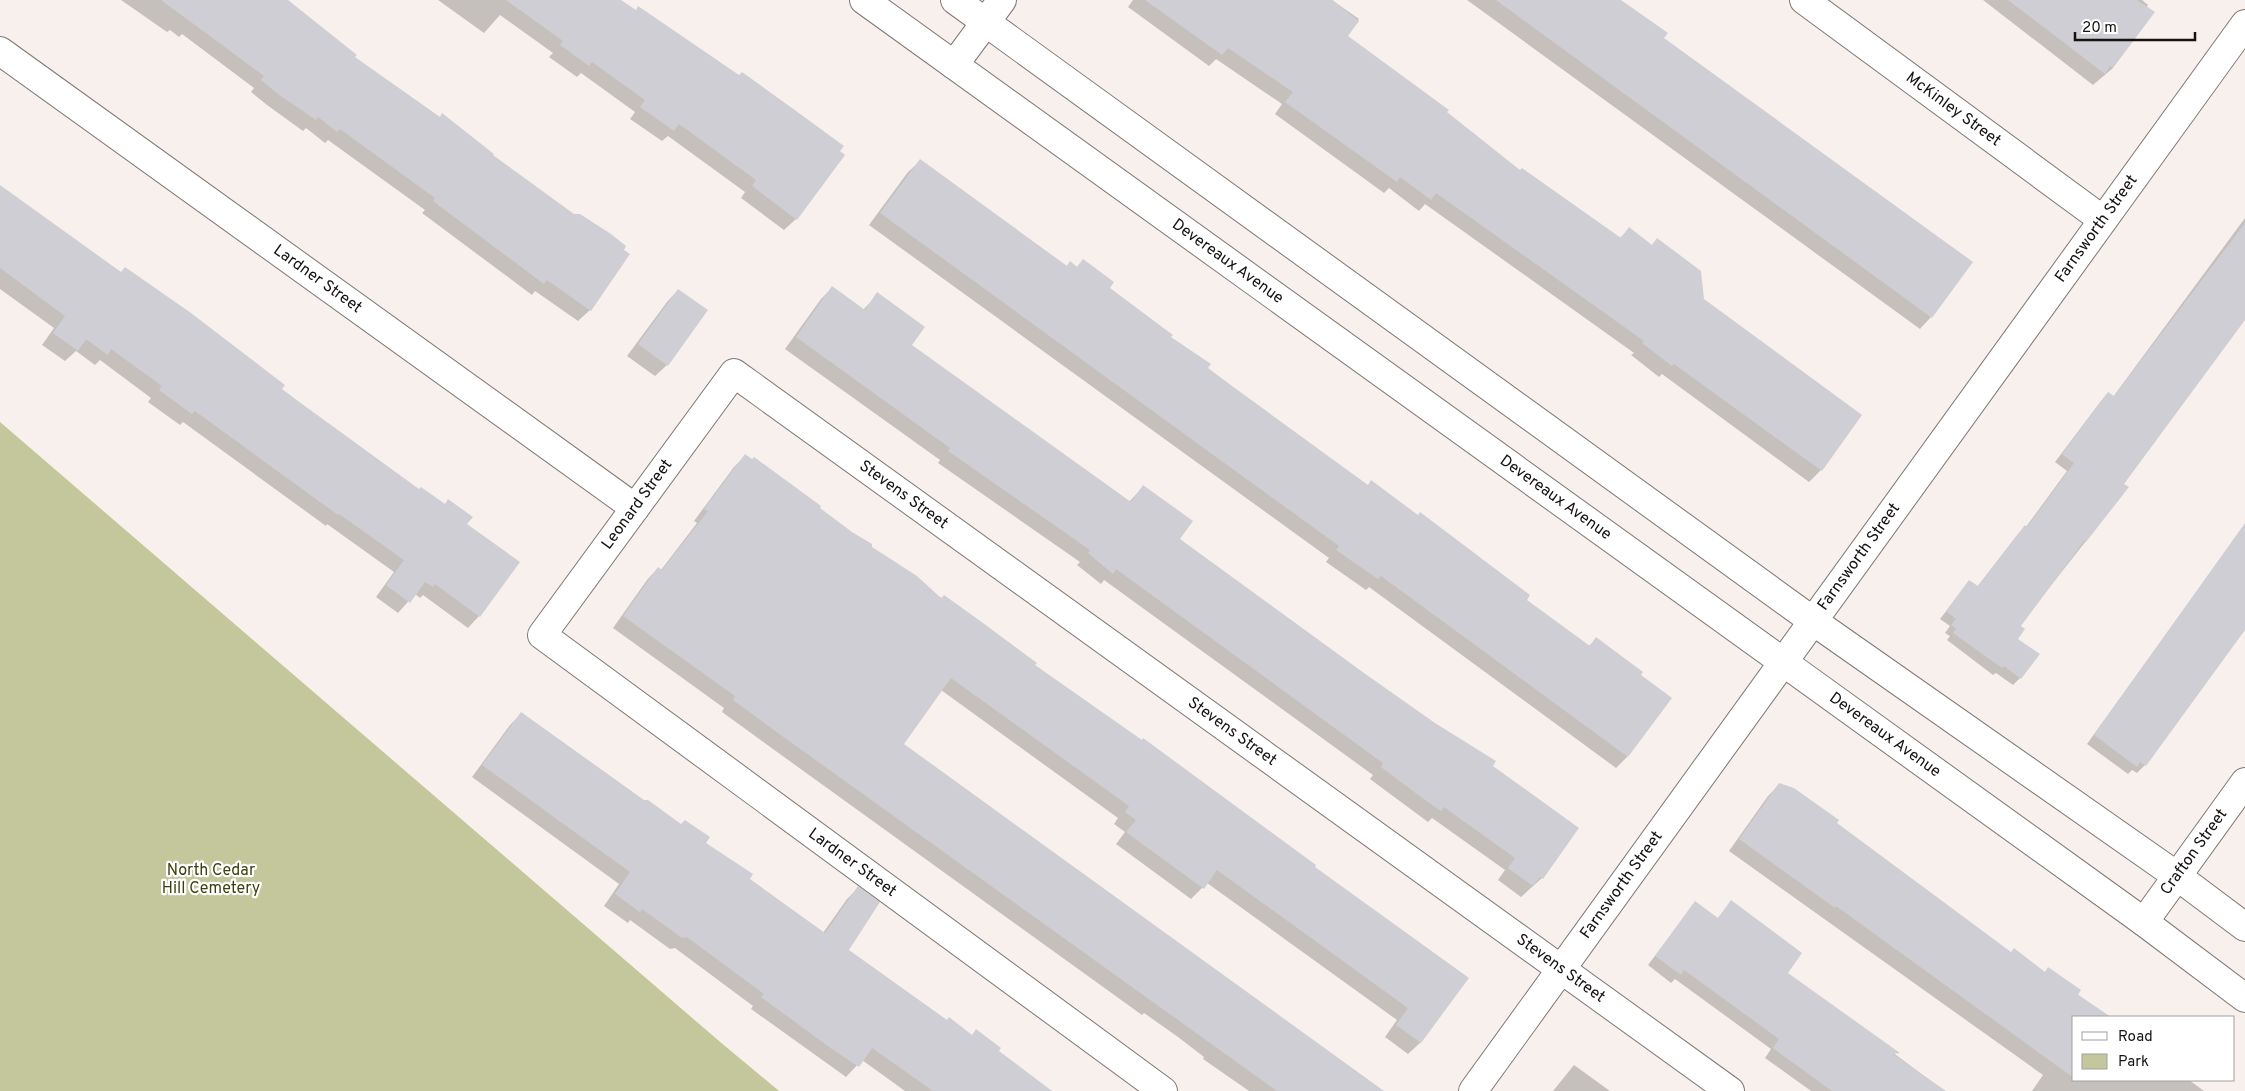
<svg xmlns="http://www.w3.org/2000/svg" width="2245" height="1091" viewBox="0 0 2245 1091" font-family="Overpass,sans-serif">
<rect width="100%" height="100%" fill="#f8f0ec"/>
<path fill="#c3c79b" d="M 0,422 L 719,1041 L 779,1091 L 0,1091 Z"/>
<path fill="#0003" d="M 121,0 L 278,0 L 353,57 L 492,156 L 590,310 L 578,321 L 535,291 L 532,295 L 422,213 L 425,210 L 328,140 L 325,143 L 306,128 L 303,131 L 267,105 L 251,92 L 254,88 L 182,34 L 179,37 L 170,30 L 167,32 Z
M 438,0 L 619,0 L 844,156 L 796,219 L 784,230 L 741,198 L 745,192 L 668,136 L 662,141 L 630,119 L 635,112 L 581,73 L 577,77 L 549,57 L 553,53 L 500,15 L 484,33 Z
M 1133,0 L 1332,0 L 1359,19 L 1346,37 L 1520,172 L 1619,239 L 1629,229 L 1651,246 L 1657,240 L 1703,300 L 1861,415 L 1821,470 L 1809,482 L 1662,374 L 1659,377 L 1631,355 L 1634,353 L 1425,204 L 1419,211 L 1389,188 L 1384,193 L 1275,114 L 1282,104 L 1216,59 L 1209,66 L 1128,7 Z
M 1467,0 L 1610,0 L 1931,317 L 1920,329 Z
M 1983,0 L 2142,0 L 2148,5 L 2113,68 L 2093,85 Z
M 920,161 L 1066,267 L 1070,263 L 1076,268 L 1083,261 L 1108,288 L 1206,368 L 1367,486 L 1371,482 L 1525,601 L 1589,646 L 1596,639 L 1627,757 L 1616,768 L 1369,587 L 1366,590 L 1326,562 L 1329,558 L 869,225 L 908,172 Z
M 0,186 L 518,563 L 479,616 L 468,628 L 423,595 L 420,598 L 415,594 L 398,613 L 376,597 L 394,572 L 327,524 L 326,526 L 183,422 L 180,425 L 148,402 L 151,398 L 100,360 L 95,365 L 76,351 L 65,361 L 42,345 L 54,328 L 0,289 Z
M 2245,218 L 2245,316 L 2122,484 L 2086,541 L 2019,626 L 2017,639 L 2020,678 L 2013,685 L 1996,673 L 1993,675 L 1947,640 L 1950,636 L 1945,633 L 1950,626 L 1940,619 L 1969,582 L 1977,587 L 2018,534 L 2026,527 L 2067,471 L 2055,462 L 2101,401 L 2108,393 L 2113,397 Z
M 832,288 L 863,310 L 878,294 L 910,346 L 1129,502 L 1143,487 L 1178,540 L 1491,766 L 1542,878 L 1521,897 L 1498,880 L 1505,870 L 1432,818 L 1428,822 L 1370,779 L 1373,775 L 1104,580 L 1101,584 L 1077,565 L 1080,562 L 938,463 L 940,460 L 785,349 L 821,299 Z
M 678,290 L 667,365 L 655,376 L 627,356 L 667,302 Z
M 745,456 L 1467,979 L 1420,1043 L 1408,1054 L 1385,1037 L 1397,1020 L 1207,883 L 1191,899 L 1116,844 L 1125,832 L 1114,824 L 1118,818 L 941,690 L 902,745 L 1380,1091 L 1249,1091 L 1203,1059 L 1204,1057 L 1178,1037 L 1144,1013 L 1142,1015 L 766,744 L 722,712 L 724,708 L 613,628 L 647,580 L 658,568 L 661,570 L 697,523 L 694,521 L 734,467 Z
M 2245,524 L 2245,628 L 2145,765 L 2137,773 L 2132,770 L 2128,774 L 2087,744 Z
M 521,714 L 704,844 L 748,879 L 823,933 L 847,899 L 858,888 L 847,951 L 946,1022 L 997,1051 L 1050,1091 L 905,1091 L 862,1060 L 846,1077 L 751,1009 L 753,1006 L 675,948 L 670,949 L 630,920 L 628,923 L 604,906 L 619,884 L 472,777 L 510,725 Z
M 1779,785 L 2011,953 L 2077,994 L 2110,1017 L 2074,1017 L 2074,1080 L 2189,1080 L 2204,1091 L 2032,1091 L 2043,1075 L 1729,851 L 1768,796 Z
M 1732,902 L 1787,973 L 1944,1091 L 1811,1091 L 1765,1058 L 1771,1049 L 1675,979 L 1671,983 L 1648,965 L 1695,903 L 1717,919 Z
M 1574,1065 L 1610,1091 L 1553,1091 Z"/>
<path fill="#d0ced5" d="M 161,0 L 288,0 L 357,55 L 355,57 L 440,117 L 442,113 L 494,154 L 493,155 L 574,214 L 580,214 L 611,234 L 626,246 L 624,250 L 630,254 L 591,311 L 547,280 L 544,284 L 433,201 L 435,198 L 340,129 L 337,132 L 318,117 L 316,120 L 278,94 L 261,80 L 264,76 Z
M 506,0 L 621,0 L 636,10 L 638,6 L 739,75 L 742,72 L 792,108 L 844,146 L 840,151 L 845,155 L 797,220 L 752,186 L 756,180 L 679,124 L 674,131 L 640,107 L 645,100 L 592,62 L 589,66 L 560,45 L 563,41 Z
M 1145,0 L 1332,0 L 1359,21 L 1348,36 L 1449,110 L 1447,112 L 1520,170 L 1522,168 L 1621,238 L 1629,227 L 1652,245 L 1657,238 L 1701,271 L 1704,299 L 1862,415 L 1822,471 L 1674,364 L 1672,366 L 1642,343 L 1644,341 L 1436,193 L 1431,200 L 1400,177 L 1397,182 L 1285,102 L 1293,92 L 1228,48 L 1222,55 Z
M 1496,0 L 1621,0 L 1668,33 L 1664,38 L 1973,262 L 1932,318 Z
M 2008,0 L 2137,0 L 2155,12 L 2113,68 L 2110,66 L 2105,74 Z
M 920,159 L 1067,266 L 1070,261 L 1077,267 L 1083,259 L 1114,282 L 1110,288 L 1173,335 L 1171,337 L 1211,364 L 1208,368 L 1232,386 L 1368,485 L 1371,480 L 1418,515 L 1420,512 L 1530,595 L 1527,600 L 1590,646 L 1596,637 L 1643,672 L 1641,675 L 1672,698 L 1628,757 L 1381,576 L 1378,579 L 1336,550 L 1339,546 L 880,213 Z
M 0,185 L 121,272 L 125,267 L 191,313 L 285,385 L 282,389 L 298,401 L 419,489 L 421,487 L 445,504 L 448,499 L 473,517 L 467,524 L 520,562 L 480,617 L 435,584 L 433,587 L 425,582 L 410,603 L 386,585 L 404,560 L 339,514 L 338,515 L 195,411 L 192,414 L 159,390 L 162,386 L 111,349 L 108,355 L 86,339 L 78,351 L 53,333 L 65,316 L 0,268 Z
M 2245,223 L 2245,320 L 2124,484 L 2129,487 L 2086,542 L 2084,541 L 2021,626 L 2025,629 L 2018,639 L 2040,654 L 2021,679 L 2004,666 L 2002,668 L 1953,633 L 1956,629 L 1951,625 L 1956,619 L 1946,611 L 1969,580 L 1978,586 L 2025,525 L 2027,527 L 2074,463 L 2062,454 L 2108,392 L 2114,396 Z
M 832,286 L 865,310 L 877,292 L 925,327 L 912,345 L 1131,502 L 1143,485 L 1193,521 L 1180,539 L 1364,673 L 1435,723 L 1496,761 L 1493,766 L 1579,828 L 1543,879 L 1540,877 L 1533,886 L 1508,868 L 1515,858 L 1444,807 L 1441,811 L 1421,797 L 1381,767 L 1383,763 L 1116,569 L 1113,574 L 1088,553 L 1090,550 L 948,451 L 950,448 L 796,337 Z
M 678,289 L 708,310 L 668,366 L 638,344 Z
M 745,454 L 752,459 L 754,457 L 821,506 L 820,508 L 852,532 L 872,544 L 872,547 L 917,576 L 941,598 L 944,595 L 983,623 L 1037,663 L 1035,665 L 1142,740 L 1143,738 L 1316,865 L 1315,867 L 1469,978 L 1421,1043 L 1396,1025 L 1408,1008 L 1217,870 L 1204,889 L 1126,832 L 1136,820 L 1125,812 L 1129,806 L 951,678 L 904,744 L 1384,1091 L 1277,1091 L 778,733 L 733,700 L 735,696 L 623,616 L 658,567 L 662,570 L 708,511 L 704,509 Z
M 2245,523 L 2245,630 L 2146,766 L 2140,762 L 2137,767 L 2094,735 Z
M 521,712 L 644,800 L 648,800 L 681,824 L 685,820 L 710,837 L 706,843 L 753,874 L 750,879 L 825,933 L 858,886 L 880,902 L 849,950 L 947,1020 L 949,1017 L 972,1035 L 976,1029 L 1001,1048 L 999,1051 L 1052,1091 L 933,1091 L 872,1048 L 859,1067 L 832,1049 L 761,997 L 764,994 L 687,937 L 682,938 L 642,909 L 640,912 L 615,894 L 630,872 L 482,765 Z
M 1779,783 L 1794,788 L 1839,820 L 1837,823 L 2011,952 L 2014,948 L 2045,972 L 2048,967 L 2081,990 L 2078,995 L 2111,1017 L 2074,1017 L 2074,1078 L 1836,906 L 1835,908 L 1739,839 Z
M 1731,900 L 1802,953 L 1788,973 L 1900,1053 L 1893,1054 L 1946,1091 L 1832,1091 L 1773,1048 L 1779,1039 L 1684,970 L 1681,975 L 1655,956 L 1695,901 L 1718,918 Z"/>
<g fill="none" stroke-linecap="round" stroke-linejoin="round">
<defs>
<g id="street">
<path id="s1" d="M 1804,0 L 2103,220"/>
<path id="s2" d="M 0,51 L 635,508"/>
<path d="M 954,65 L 1002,0"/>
<path id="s3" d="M 2144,922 L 2245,782"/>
<path id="s4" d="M 1163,1091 L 542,635 L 734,373 L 1730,1091"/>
<path id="s5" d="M 1473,1091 L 2245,24"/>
</g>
<g id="secondary">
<path id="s6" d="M 864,0 L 2144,922 L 2245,998"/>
<path d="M 955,0 L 1813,621 L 2177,876 L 2245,927"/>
</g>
</defs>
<use href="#street" stroke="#7e7773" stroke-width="30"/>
<use href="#secondary" stroke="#7e7773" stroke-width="30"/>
<use href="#street" stroke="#fff" stroke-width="28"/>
<use href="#secondary" stroke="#fff" stroke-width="28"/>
</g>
<g text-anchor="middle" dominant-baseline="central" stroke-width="4.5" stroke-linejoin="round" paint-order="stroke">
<g font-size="16" fill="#151211" stroke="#fff">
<text stroke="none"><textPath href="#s1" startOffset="185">McKinley Street</textPath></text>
<text stroke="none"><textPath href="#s5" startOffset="1064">Farnsworth Street</textPath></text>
<text stroke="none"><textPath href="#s6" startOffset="448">Devereaux Avenue</textPath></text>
<text stroke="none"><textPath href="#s2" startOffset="391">Lardner Street</textPath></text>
<text stroke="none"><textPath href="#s4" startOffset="1304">Stevens Street</textPath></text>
<text stroke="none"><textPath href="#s6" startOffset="852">Devereaux Avenue</textPath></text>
<text stroke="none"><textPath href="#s4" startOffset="932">Leonard Street</textPath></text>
<text stroke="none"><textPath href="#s5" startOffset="659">Farnsworth Street</textPath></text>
<text stroke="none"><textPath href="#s4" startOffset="1709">Stevens Street</textPath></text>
<text stroke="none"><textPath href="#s6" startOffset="1258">Devereaux Avenue</textPath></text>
<text stroke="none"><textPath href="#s3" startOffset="86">Crafton Street</textPath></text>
<text transform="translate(852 863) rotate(36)">Lardner Street</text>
<text stroke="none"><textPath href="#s5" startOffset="254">Farnsworth Street</textPath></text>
<text stroke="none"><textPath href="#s4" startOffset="2114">Stevens Street</textPath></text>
</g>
<g font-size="16" fill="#3e400c" stroke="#fff">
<text x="211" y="871">North Cedar<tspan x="211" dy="18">Hill Cemetery</tspan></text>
</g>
</g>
<rect x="2072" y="1016" width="162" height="65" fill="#ffffff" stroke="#a1a0a0"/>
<rect x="2082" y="1032" width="25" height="8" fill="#ffffff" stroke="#a1a0a0"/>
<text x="2118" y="1041" font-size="15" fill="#151211">Road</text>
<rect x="2082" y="1054" width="25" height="15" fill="#c3c79b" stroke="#a1a0a0"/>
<text x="2118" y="1066" font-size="15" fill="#151211">Park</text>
<path d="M2075 32v8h120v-8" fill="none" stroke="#151211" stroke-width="2.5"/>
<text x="2082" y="32" font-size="15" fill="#151211" stroke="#ffffff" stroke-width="4" paint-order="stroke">20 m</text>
</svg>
